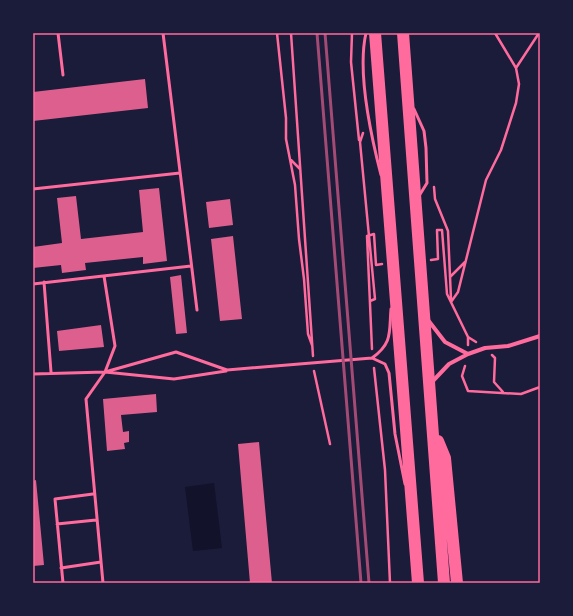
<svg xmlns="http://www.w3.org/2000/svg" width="573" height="616" viewBox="0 0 573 616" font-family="'Roboto Condensed',sans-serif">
<rect width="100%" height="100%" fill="#1b1b3a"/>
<path fill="#12122b" d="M 214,483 L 222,548 L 193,551 L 185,487 Z"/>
<path fill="#dd5f8e" d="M 145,79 L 148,108 L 33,121 L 33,92 Z
M 159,188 L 167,261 L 143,264 L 143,257 L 85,263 L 86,270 L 62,273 L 61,265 L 33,268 L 33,247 L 62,243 L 57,198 L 76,196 L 81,239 L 143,232 L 139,190 Z
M 230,199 L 233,225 L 209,228 L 206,202 Z
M 233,236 L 242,319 L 220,321 L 211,239 Z
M 181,275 L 187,333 L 176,334 L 170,277 Z
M 101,325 L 104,347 L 59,351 L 57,331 Z
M 156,394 L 157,412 L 121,415 L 123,432 L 129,431 L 129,442 L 124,443 L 125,449 L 107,451 L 103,399 Z
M 259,442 L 272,583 L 250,583 L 238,444 Z
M 36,480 L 44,565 L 33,566 L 33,481 Z"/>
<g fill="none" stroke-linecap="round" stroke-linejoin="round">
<path stroke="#ff6b9d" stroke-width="2.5" d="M 277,33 L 286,118 L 286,139 L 295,185 L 299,239 L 304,279 L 308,334 L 312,345
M 291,33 L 313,356
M 352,33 L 351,62 L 359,140
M 516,68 L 539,33
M 363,133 L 360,142 L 375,299 L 370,301
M 291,160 L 300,169
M 434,187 L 435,199 L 448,231 L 451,299
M 431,260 L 438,259 L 437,230 L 442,230 L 447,294 L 468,337 L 468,345
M 450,277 L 465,262
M 451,302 L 458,292 L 486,180 L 501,150 L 516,103 L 519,84 L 516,68 L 495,33
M 468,337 L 476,342
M 372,349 L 367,236 L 374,234 L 376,265 L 382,264
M 492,355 L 495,358 L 494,382 L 503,392
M 465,366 L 462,376 L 468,391 L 521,394 L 540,387
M 374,368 L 385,470 L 390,583
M 314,371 L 330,444"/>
<path stroke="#ff6b9d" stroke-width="3" d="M 58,33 L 63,75
M 163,33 L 197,310
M 366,33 C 357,72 371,136 381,175
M 414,109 L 424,131 L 426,148 L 427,183 L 419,196
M 33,189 L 180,173
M 104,276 L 115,346 L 105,372
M 44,282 L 51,372
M 33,284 L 191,266
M 372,358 C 393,343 389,332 391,309
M 33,374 L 105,372 L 176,352 L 227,370 L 372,358 L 385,364 L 389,373 L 395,434 L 405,484
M 57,524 L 96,520
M 61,568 L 101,562
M 63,583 L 55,499 L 93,494
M 103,583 L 86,399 L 105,372 L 174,379 L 226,371"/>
<path stroke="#ff6b9d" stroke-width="4" d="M 428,320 L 445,342 L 468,354
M 431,383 L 449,364 L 468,354 L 485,348 L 508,346 L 540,336"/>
<path stroke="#ff6b9d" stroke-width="12" d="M 375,33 L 418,583
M 403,33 L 444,583
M 438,441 L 445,458 L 457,583"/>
<path stroke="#a44b75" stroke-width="3" d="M 317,33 L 361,583
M 325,33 L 369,583"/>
</g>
<rect width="573" height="616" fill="none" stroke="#1b1b3a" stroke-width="68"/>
<rect x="34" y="34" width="505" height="548" fill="none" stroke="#ff6b9d" stroke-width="1.5"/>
</svg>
